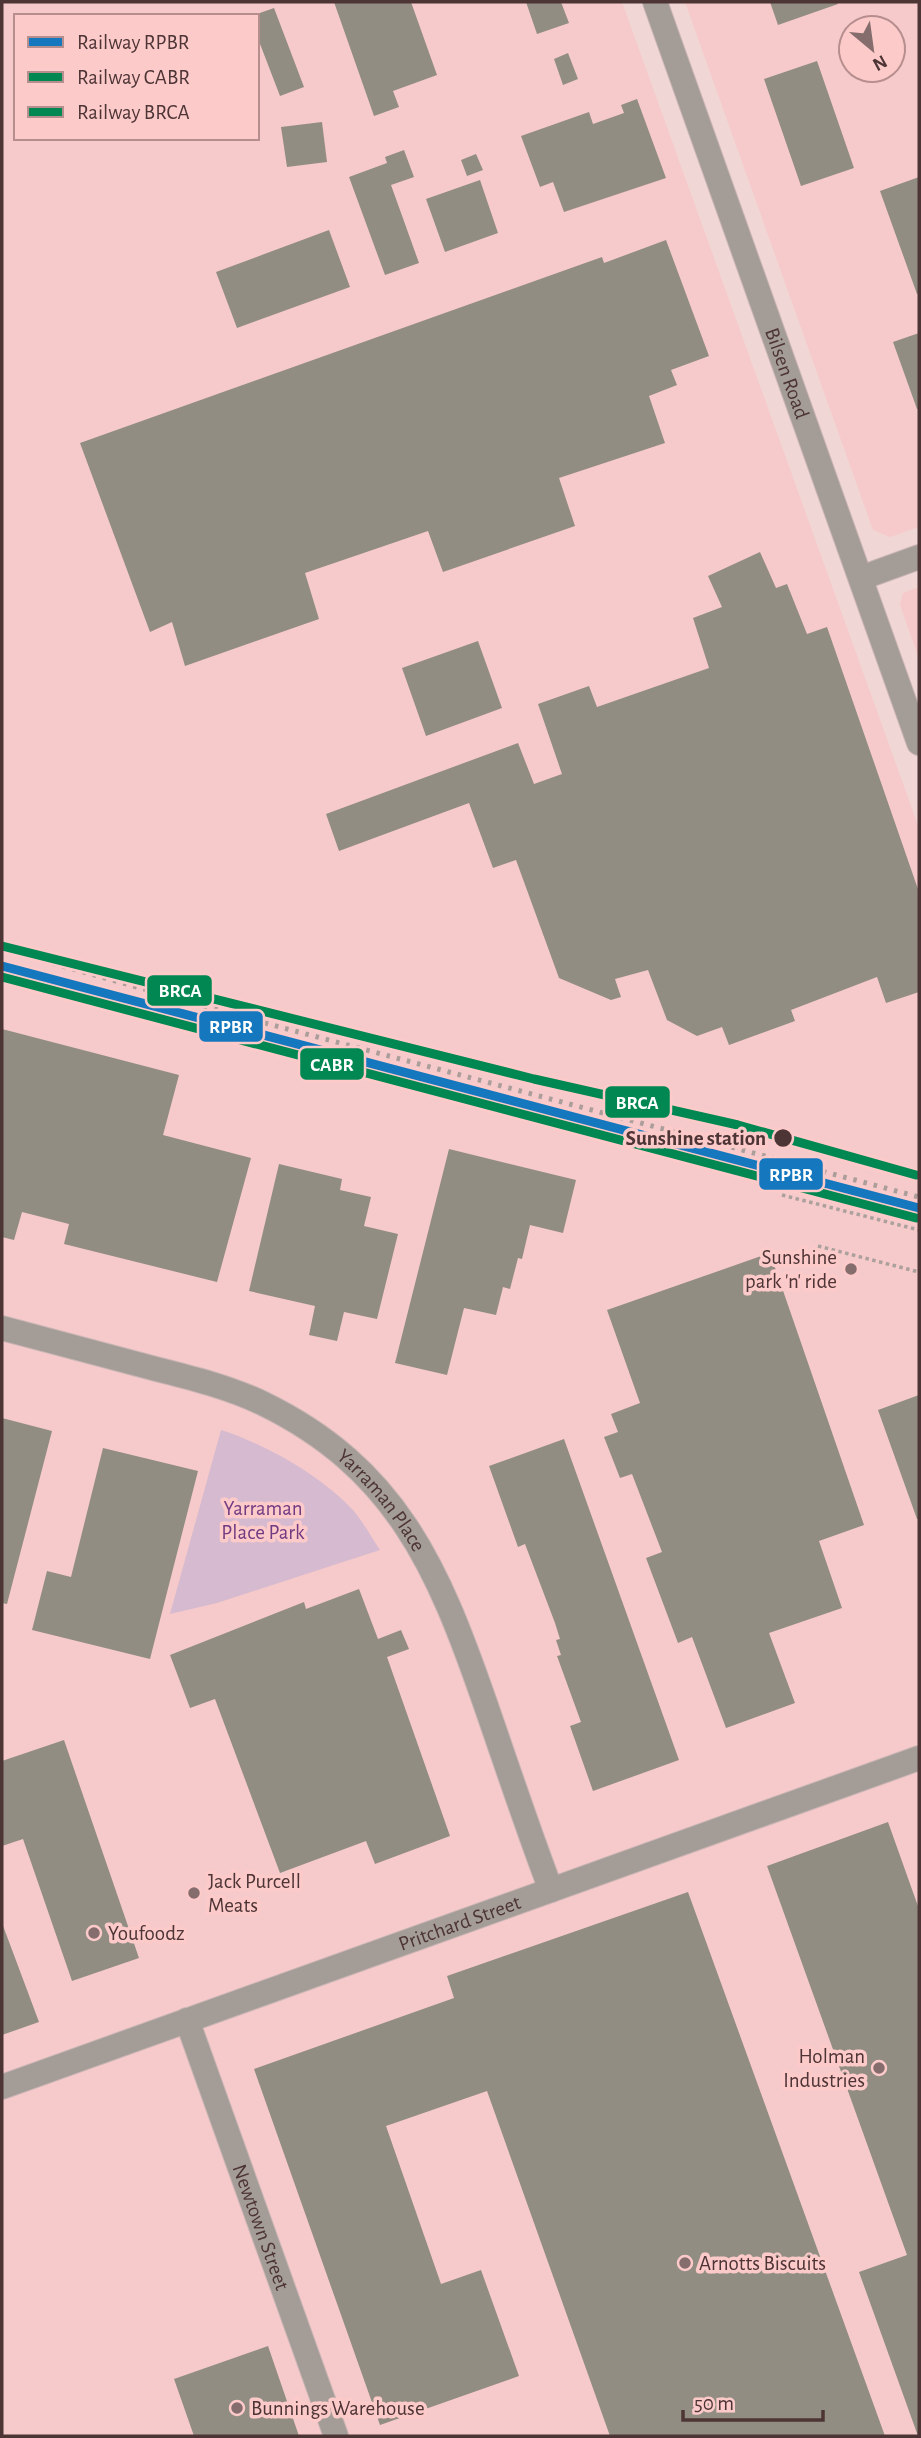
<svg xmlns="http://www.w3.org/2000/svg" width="921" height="2438" viewBox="0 0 921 2438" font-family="'Alegreya Sans',sans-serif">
<rect width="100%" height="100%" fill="#f1d6d6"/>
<path fill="#f6caca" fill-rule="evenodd" d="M 2,2 L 622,2 L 919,828 L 919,2436 L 2,2436 ZM 16,16 L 257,16 L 257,138 L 16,138 Z
M 685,2 L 919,2 L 919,527 L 890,537 L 873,530 ZM 851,28 L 893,28 L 893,70 L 851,70 Z
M 919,587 L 919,659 L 900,605 L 903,593 Z"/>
<path fill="#d6bacf" d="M 221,1430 C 265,1444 320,1475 352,1509 C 363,1521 371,1537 380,1550 L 217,1603 L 170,1614 Z"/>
<path fill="#918d82" d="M 334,2 L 411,2 L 437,75 L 393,91 L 399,107 L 374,116 Z
M 526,2 L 561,2 L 569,23 L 537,34 Z
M 770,2 L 837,2 L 838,4 L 778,25 Z
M 274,8 L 304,87 L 280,96 L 257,36 L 257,14 Z
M 568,53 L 578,79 L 563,85 L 554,59 Z
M 817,61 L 854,168 L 801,186 L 764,79 Z
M 637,99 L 666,178 L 564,212 L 553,182 L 540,187 L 521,136 L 589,112 L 593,124 L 624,113 L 621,105 Z
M 322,122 L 327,162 L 287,167 L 281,127 Z
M 404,150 L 414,177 L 391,185 L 419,263 L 385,275 L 349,177 L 387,163 L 385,157 Z
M 476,154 L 483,170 L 467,176 L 461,160 Z
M 919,177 L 919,294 L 917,294 L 880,191 Z
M 480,180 L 498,233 L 445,252 L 426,199 Z
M 329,230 L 350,287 L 237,328 L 216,272 Z
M 666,240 L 709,356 L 671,370 L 677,385 L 649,396 L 665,443 L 559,478 L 575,526 L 443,572 L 428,531 L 305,573 L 319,619 L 185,666 L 172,622 L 150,632 L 80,443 L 602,257 L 604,263 Z
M 919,333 L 919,409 L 917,409 L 893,342 Z
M 760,552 L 776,588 L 787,584 L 807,634 L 827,627 L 919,892 L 919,992 L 886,1003 L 877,977 L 791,1010 L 795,1021 L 729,1045 L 722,1027 L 697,1036 L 667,1020 L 648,970 L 615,979 L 621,997 L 611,1000 L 559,978 L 516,860 L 493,868 L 469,803 L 339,851 L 326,814 L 518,743 L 534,784 L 562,774 L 538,704 L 589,686 L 597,707 L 709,668 L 693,618 L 722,607 L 708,576 Z
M 478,641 L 502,708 L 426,736 L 402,668 Z
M 2,1029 L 179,1075 L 163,1135 L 251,1158 L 217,1282 L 64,1244 L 69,1224 L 22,1212 L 14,1240 L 2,1237 Z
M 449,1149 L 576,1180 L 563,1233 L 530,1225 L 522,1259 L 518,1258 L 510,1289 L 503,1287 L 496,1315 L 464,1308 L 447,1375 L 395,1363 Z
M 279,1164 L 342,1179 L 340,1190 L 371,1197 L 364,1226 L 398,1234 L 377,1319 L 344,1312 L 337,1341 L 309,1335 L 315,1306 L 249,1291 Z
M 770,1253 L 864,1525 L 819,1541 L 842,1608 L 769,1633 L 795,1703 L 726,1728 L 692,1637 L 678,1643 L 646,1558 L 662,1552 L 632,1474 L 620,1478 L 604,1437 L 618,1432 L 611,1414 L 640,1403 L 607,1310 Z
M 919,1395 L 919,1519 L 917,1519 L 878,1410 Z
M 2,1418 L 52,1431 L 7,1604 L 2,1603 Z
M 564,1439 L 679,1760 L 593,1791 L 570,1726 L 581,1722 L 557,1656 L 561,1655 L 556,1640 L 560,1639 L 555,1623 L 525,1544 L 518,1547 L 489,1466 Z
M 103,1448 L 198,1471 L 150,1659 L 32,1630 L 47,1571 L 71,1577 Z
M 359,1589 L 378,1639 L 401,1630 L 409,1649 L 387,1657 L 450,1836 L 375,1864 L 366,1841 L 280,1873 L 215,1699 L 190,1708 L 170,1655 L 304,1602 L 306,1609 Z
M 64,1740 L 139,1958 L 72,1981 L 23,1839 L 2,1846 L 2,1761 Z
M 888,1822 L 919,1909 L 918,2436 L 859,2272 L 907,2255 L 767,1866 Z
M 688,1892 L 885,2436 L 610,2436 L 487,2091 L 386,2126 L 441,2284 L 481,2270 L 519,2376 L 380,2425 L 254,2069 L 454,1998 L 447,1976 Z
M 2,1923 L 39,2022 L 2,2035 Z
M 268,2346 L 299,2436 L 194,2436 L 174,2379 Z"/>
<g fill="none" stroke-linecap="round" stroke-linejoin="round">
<defs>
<g id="minor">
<path id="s1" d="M 655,2 L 919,743"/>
<path d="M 861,578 L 919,557"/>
<path id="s2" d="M 2,1328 C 53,1342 105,1355 156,1369 C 192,1378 228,1387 262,1403 C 396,1468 438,1568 484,1700 C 506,1763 527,1827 551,1890"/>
<path id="s3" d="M 187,2020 L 336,2436"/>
<path id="s4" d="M 2,2087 L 919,1758"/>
</g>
</defs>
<use href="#minor" stroke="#cbb5b5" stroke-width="26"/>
<path stroke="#aca09d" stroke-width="3.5" stroke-dasharray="3.5 3.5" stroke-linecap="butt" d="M 782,1195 L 919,1230
M 818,1246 L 919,1272"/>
<use href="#minor" stroke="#a49d97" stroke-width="24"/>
<path stroke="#ab9d9a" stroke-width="5" stroke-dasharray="3.5 7" stroke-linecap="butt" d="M 2,949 L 261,1022 L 919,1197"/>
<defs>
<path id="rail-1" d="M 2,966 L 919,1208"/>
<path id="rail-2" d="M 2,977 L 916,1218"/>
<path id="rail-3" d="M 2,946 L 534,1079 L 738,1125 L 916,1175"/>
</defs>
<use href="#rail-1" stroke="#fdcaca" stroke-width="14"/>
<use href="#rail-2" stroke="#fdcaca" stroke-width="14"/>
<use href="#rail-3" stroke="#fdcaca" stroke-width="14"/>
<use href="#rail-1" stroke="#1578be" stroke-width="9"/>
<use href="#rail-2" stroke="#008752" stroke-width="9"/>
<use href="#rail-3" stroke="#008752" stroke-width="9"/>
</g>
<circle fill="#4d3435" stroke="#fdcaca" stroke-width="2.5" cx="783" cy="1138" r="10"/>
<g fill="#866d6d" stroke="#fdcaca" stroke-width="2.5">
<circle cx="851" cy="1269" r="7"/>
<circle cx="194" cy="1893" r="7"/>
<circle cx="94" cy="1933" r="7"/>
<circle cx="879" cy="2068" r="7"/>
<circle cx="685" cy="2263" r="7"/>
<circle cx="237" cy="2408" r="7"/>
</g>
<g text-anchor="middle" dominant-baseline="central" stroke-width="7" stroke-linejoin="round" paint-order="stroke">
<g font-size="21" fill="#4d3435" stroke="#fdcaca">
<text stroke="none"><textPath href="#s1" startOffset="394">Bilsen Road</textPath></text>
<text stroke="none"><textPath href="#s2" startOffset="427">Yarraman Place</textPath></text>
<text stroke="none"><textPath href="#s4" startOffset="486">Pritchard Street</textPath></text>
<text stroke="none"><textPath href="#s3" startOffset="220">Newtown Street</textPath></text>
</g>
<g font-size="21" font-weight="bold" fill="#4d3435" stroke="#fdcaca" text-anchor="end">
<text x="766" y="1138">Sunshine station</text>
</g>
<g font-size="21" fill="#4d3435" stroke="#fdcaca" text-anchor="start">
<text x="837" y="1257" text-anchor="end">Sunshine<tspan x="837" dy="24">park 'n' ride</tspan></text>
<text x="208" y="1881">Jack Purcell<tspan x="208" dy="24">Meats</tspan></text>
<text x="108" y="1933">Youfoodz</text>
<text x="865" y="2056" text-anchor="end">Holman<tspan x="865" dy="24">Industries</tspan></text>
<text x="699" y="2263">Arnotts Biscuits</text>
<text x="251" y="2408">Bunnings Warehouse</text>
</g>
<g font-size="21" fill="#713b82" stroke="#fdcaca">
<text x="263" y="1508">Yarraman<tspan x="263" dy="24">Place Park</tspan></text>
</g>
</g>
<g stroke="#fdcaca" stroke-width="2.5">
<rect x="146" y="974" width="67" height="33" rx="7" fill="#008752"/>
<rect x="198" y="1010" width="66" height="33" rx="7" fill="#1578be"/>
<rect x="299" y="1047" width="66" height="34" rx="7" fill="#008752"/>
<rect x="604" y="1085" width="67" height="34" rx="7" fill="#008752"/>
<rect x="758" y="1157" width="66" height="34" rx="7" fill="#1578be"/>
</g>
<g font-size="19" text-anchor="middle" font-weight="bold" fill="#fff">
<text x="180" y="997">BRCA</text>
<text x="231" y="1033">RPBR</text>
<text x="332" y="1071">CABR</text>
<text x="637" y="1109">BRCA</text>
<text x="791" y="1181">RPBR</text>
</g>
<rect width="921" height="2438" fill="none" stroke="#4d3435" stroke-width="7"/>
<rect x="14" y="14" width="245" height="126" fill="#fdcaca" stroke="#b78e8e" stroke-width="2"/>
<rect x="28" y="37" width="35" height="10" fill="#1578be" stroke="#b78e8e" stroke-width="2"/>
<text x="77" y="49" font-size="21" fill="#4d3435">Railway RPBR</text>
<rect x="28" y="72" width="35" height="10" fill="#008752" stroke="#b78e8e" stroke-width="2"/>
<text x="77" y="84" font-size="21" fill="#4d3435">Railway CABR</text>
<rect x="28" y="107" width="35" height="10" fill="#008752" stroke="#b78e8e" stroke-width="2"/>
<text x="77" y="119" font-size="21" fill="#4d3435">Railway BRCA</text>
<g transform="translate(872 49) rotate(151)"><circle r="33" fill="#fdcaca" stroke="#b78e8e" stroke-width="2"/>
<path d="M0-5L12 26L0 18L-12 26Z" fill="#866d6d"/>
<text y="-10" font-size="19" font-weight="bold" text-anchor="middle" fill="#4d3435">N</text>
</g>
<path d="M683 2410v10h140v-10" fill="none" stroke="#4d3435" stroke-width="3.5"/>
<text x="694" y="2410" font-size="21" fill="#4d3435" stroke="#fdcaca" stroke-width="5" paint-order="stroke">50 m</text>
</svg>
